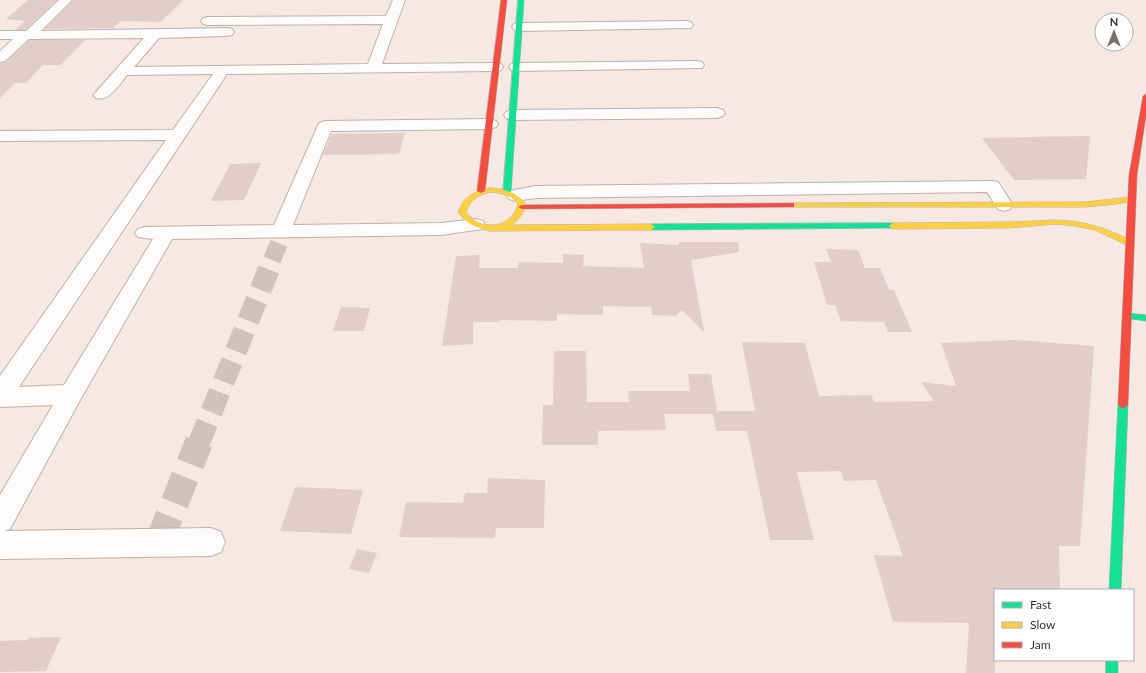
<svg xmlns="http://www.w3.org/2000/svg" width="1146" height="673" viewBox="0 0 1146 673" font-family="Lato,sans-serif">
<rect width="100%" height="100%" fill="#f6e8e2"/>
<path fill="#e1cecb" d="M 28,0 L 57,0 L 25,30 L 15,30 L 25,21 L 6,19 Z
M 74,0 L 183,0 L 161,22 L 121,21 L 113,28 L 45,29 Z
M 30,40 L 85,40 L 61,65 L 43,65 L 26,83 L 15,83 L 0,98 L 0,63 L 6,62 Z
M 405,133 L 399,154 L 323,155 L 332,134 Z
M 1090,136 L 1086,179 L 1014,180 L 982,138 Z
M 261,163 L 244,200 L 211,201 L 230,164 Z
M 679,242 L 738,242 L 739,252 L 691,260 L 704,332 L 682,310 L 675,316 L 652,315 L 651,307 L 603,306 L 603,315 L 557,314 L 557,321 L 500,320 L 500,322 L 473,322 L 473,344 L 442,346 L 456,256 L 480,255 L 479,268 L 518,268 L 519,262 L 563,263 L 563,254 L 584,255 L 583,266 L 644,268 L 640,243 L 678,245 Z
M 826,249 L 858,250 L 865,268 L 880,268 L 889,290 L 894,290 L 912,332 L 888,332 L 884,322 L 841,321 L 835,305 L 827,305 L 814,262 L 831,262 Z
M 341,307 L 370,308 L 364,331 L 333,331 Z
M 1015,340 L 1094,346 L 1080,546 L 1059,546 L 1060,590 L 995,590 L 995,673 L 966,673 L 969,623 L 893,622 L 874,555 L 903,556 L 876,480 L 844,481 L 841,471 L 797,472 L 814,540 L 770,540 L 747,431 L 716,431 L 713,414 L 664,414 L 666,430 L 598,431 L 598,445 L 542,445 L 543,405 L 553,405 L 554,351 L 586,351 L 587,402 L 629,402 L 628,391 L 690,391 L 688,374 L 711,374 L 717,411 L 755,411 L 742,342 L 805,343 L 819,396 L 871,395 L 874,402 L 934,401 L 921,382 L 956,386 L 941,343 Z
M 488,478 L 545,480 L 544,528 L 496,528 L 495,538 L 399,537 L 406,502 L 463,503 L 465,493 L 487,493 Z
M 295,487 L 363,490 L 351,534 L 280,531 Z
M 357,549 L 377,553 L 369,573 L 349,569 Z
M 61,637 L 46,671 L 0,672 L 0,641 L 27,640 L 28,638 Z"/>
<g fill="none" stroke-linecap="round" stroke-linejoin="round">
<path stroke="#d0c3be" stroke-width="18" stroke-dasharray="18 9" stroke-linecap="butt" d="M 272,260 L 284,231"/>
<path stroke="#d0c3be" stroke-width="22" stroke-dasharray="22 11" stroke-linecap="butt" d="M 199,443 L 273,259"/>
<path stroke="#d0c3be" stroke-width="28" stroke-dasharray="28 14" stroke-linecap="butt" d="M 159,542 L 199,442"/>
<defs>
<path id="street" d="M 59,0 L 72,0 L 41,31 L 227,28 L 232,29 L 234,32 L 232,35 L 227,36 L 159,38 L 134,67 L 368,64 L 383,24 L 208,25 L 203,24 L 201,21 L 203,18 L 208,17 L 386,16 L 393,0 L 405,0 L 382,64 L 496,63 L 501,64 L 503,67 L 501,70 L 496,71 L 227,74 L 19,387 L 64,385 L 153,239 L 138,237 L 135,233 L 138,229 L 145,227 L 274,225 L 319,123 L 325,121 L 490,119 L 496,121 L 498,124 L 496,127 L 490,129 L 331,131 L 293,225 L 441,223 L 476,219 L 483,221 L 485,225 L 483,229 L 441,235 L 172,239 L 79,402 L 10,529 L 4,531 L 211,528 L 221,532 L 225,542 L 221,552 L 211,556 L 0,559 L 0,495 L 53,405 L 0,407 L 0,376 L 166,140 L 0,141 L 0,131 L 173,130 L 213,74 L 127,75 C 119,85 109,102 96,98 L 93,95 L 96,92 L 144,38 L 29,39 L 5,61 L 0,62 L 0,51 L 13,39 L 0,39 L 0,31 L 26,31 Z
M 686,21 L 691,22 L 693,25 L 691,28 L 519,31 L 514,30 L 512,27 L 514,24 L 519,23 Z
M 697,61 L 702,62 L 704,65 L 702,68 L 516,71 L 511,70 L 509,67 L 511,64 L 516,63 Z
M 717,108 L 723,110 L 725,113 L 723,116 L 717,118 L 512,120 L 506,118 L 504,115 L 506,112 L 512,110 Z
M 992,181 L 998,182 L 1013,205 L 1010,209 L 1004,211 L 998,209 L 987,192 L 536,198 L 515,201 L 509,199 L 506,195 L 509,191 L 536,186 Z"/>
<path id="fast" d="M 518,0 L 524,0 L 511,192 L 507,194 L 503,192 Z
M 893,223 L 897,226 L 896,228 L 651,230 L 647,227 L 651,224 Z
M 1127,313 L 1146,315 L 1146,321 L 1124,318 L 1123,316 Z
M 1123,400 L 1126,401 L 1128,404 L 1121,590 L 1109,590 L 1118,404 L 1120,401 Z
M 1106,660 L 1118,660 L 1118,673 L 1106,673 Z"/>
<path id="slow" d="M 490,188 C 504,189 517,192 526,204 C 523,214 520,220 510,225 L 651,224 L 655,227 L 651,230 L 489,231 C 475,227 467,224 458,212 C 464,197 474,191 490,188 ZM 490,192 C 501,193 511,195 518,204 C 511,230 481,231 466,212 C 470,200 478,195 490,192 Z
M 1132,197 L 1136,199 L 1135,201 L 1116,204 L 1085,207 L 791,207 L 787,205 L 791,203 L 1085,202 Z
M 1056,220 C 1088,221 1104,228 1133,241 L 1134,243 L 1130,246 L 1127,245 L 1095,230 L 1075,226 L 1056,224 L 1008,228 L 893,229 L 889,226 L 893,223 L 1008,222 Z"/>
<path id="jam" d="M 501,0 L 507,0 L 485,191 L 481,193 L 477,191 Z
M 1146,94 L 1146,116 L 1137,175 L 1128,404 L 1126,407 L 1123,408 L 1120,407 L 1118,404 L 1129,175 L 1143,96 Z
M 791,203 L 794,203 L 794,207 L 522,209 L 518,207 L 522,205 Z"/>
</defs>
<use href="#street" stroke="#bcb2ad" stroke-width="2"/>
<use href="#fast" stroke="#bcb2ad" stroke-width="1"/>
<use href="#slow" stroke="#bcb2ad" stroke-width="1"/>
<use href="#jam" stroke="#bcb2ad" stroke-width="1"/>
<use href="#street" fill="#fefcfb" fill-rule="evenodd"/>
<use href="#fast" fill="#16e098" fill-rule="evenodd"/>
<use href="#slow" fill="#ffcf43" fill-rule="evenodd"/>
<use href="#jam" fill="#f24e42" fill-rule="evenodd"/>
</g>
<rect x="994" y="589" width="140" height="72" fill="#ffffff" stroke="#b0acab"/>
<rect x="1002" y="602" width="20" height="6" fill="#16e098" stroke="#b0acab"/>
<text x="1030" y="609" font-size="12" fill="#39302c">Fast</text>
<rect x="1002" y="622" width="20" height="6" fill="#ffcf43" stroke="#b0acab"/>
<text x="1030" y="629" font-size="12" fill="#39302c">Slow</text>
<rect x="1002" y="642" width="20" height="6" fill="#f24e42" stroke="#b0acab"/>
<text x="1030" y="649" font-size="12" fill="#39302c">Jam</text>
<g transform="translate(1114 32)"><circle r="19" fill="#ffffff" stroke="#b0acab"/>
<path d="M0-3L7 15L0 10L-7 15Z" fill="#7b706c"/>
<text y="-6" font-size="11" font-weight="bold" text-anchor="middle" fill="#39302c">N</text>
</g>
</svg>
